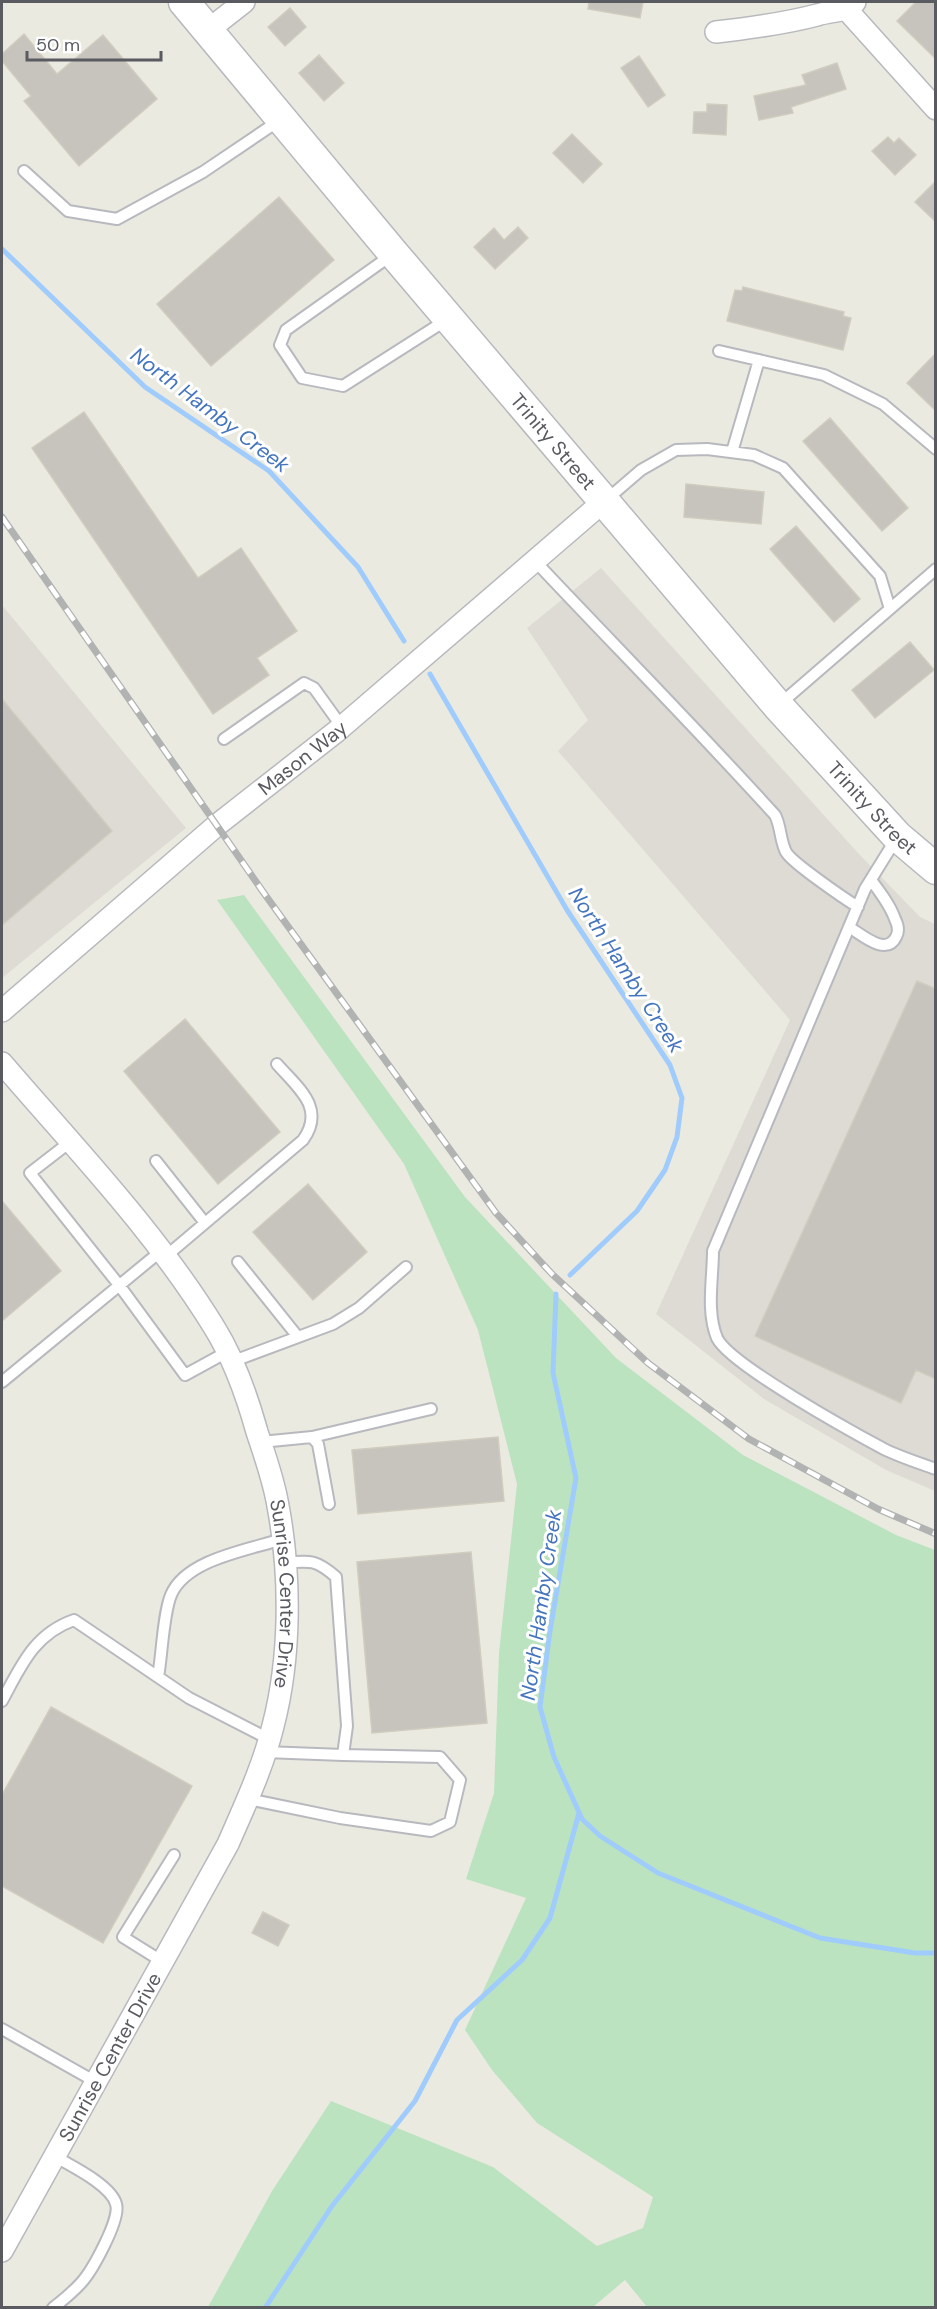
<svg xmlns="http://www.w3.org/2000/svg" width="937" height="2309" viewBox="0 0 937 2309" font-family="'DM Sans',sans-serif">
<rect width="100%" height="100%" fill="#ebeae0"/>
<path fill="#dddbd4" d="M 601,568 L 858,853 L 920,917 L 935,924 L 935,1491 L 886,1470 L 764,1399 L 656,1314 L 790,1020 L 558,751 L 588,720 L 527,628 Z
M 2,605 L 186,828 L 2,978 Z"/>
<path fill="#bce3c0" d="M 244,895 L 465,1197 L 616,1358 L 743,1455 L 896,1535 L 935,1550 L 935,2307 L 647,2307 L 625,2280 L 593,2307 L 208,2307 L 272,2191 L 331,2101 L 493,2167 L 597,2246 L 643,2228 L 653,2197 L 537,2123 L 492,2070 L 465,2030 L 526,1898 L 466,1879 L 494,1793 L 499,1653 L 517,1484 L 478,1330 L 404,1164 L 217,900 Z"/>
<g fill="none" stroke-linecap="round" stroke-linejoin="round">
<path stroke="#9fccfc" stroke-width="5" d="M 2,249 L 145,387 L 269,471 L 358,567 L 404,641
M 430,674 L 567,910 L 670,1065 L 682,1098 L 677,1137 L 665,1170 L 637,1211 L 570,1275
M 556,1294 L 553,1373 L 576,1478 L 550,1631 L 540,1707 L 554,1757 L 582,1819 L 600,1836 L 658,1873 L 820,1938 L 915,1953 L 936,1953
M 265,2308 L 332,2206 L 415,2101 L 457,2020 L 522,1960 L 550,1918 L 579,1813"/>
</g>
<path fill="#c6c4bd" stroke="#d0ccbf" stroke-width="1.5" d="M 589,2 L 643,2 L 640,18 L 588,9 Z
M 916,2 L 936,2 L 936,59 L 897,21 Z
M 290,8 L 306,27 L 285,46 L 268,27 Z
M 24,34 L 57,74 L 103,35 L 157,99 L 79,166 L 24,101 L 31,96 L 2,61 L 2,54 Z
M 319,55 L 344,83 L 324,101 L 299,73 Z
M 639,56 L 665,95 L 648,107 L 621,68 Z
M 837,63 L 846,89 L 791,107 L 793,113 L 759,120 L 754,96 L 806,85 L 802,75 Z
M 707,104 L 727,105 L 726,135 L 693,133 L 694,112 L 707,112 Z
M 572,134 L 602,164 L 583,183 L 553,153 Z
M 888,137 L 894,143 L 899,138 L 916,155 L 895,175 L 872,151 Z
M 936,181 L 936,222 L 915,202 Z
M 279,197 L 334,260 L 211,366 L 157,304 Z
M 518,227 L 528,238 L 495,269 L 474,247 L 494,228 L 504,240 Z
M 743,287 L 844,312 L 843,316 L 851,318 L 843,350 L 727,321 L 735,290 L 742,291 Z
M 936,353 L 936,411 L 907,383 Z
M 84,412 L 198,578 L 241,548 L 297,631 L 257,658 L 269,675 L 213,714 L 32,448 Z
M 830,418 L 908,508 L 882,531 L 803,441 Z
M 686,484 L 764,492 L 761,524 L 684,517 Z
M 796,526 L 860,599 L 834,622 L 770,549 Z
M 910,642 L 934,670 L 875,718 L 852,690 Z
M 2,699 L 112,831 L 2,925 Z
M 917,981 L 936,989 L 936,1379 L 916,1370 L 901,1403 L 755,1336 Z
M 185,1019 L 280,1132 L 218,1184 L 124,1071 Z
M 308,1184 L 367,1252 L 313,1300 L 253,1232 Z
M 2,1201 L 61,1271 L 2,1321 Z
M 498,1437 L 504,1501 L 358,1514 L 352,1450 Z
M 471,1552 L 487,1723 L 372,1733 L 357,1562 Z
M 51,1707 L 192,1786 L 103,1943 L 2,1886 L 2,1795 Z
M 263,1912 L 289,1925 L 278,1946 L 252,1933 Z"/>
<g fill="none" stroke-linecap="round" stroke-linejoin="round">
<defs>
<path id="lane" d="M 24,171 L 68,211 L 117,219 L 203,172 L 280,120
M 393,254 L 286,330 L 280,345 L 302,378 L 343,386 L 448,319
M 719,351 L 824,375 L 883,404 L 936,449
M 732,452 L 759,360
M 605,501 L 641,470 L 676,450 L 707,449 L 754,455 L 783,468 L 880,576 L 890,609
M 534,560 C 614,645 696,728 775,815 C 781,826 780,841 786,852 C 791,862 845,899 858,907
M 780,704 L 936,569
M 224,739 L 304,683 L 314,688 L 342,727
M 896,839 L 865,889 L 713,1251 C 713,1279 706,1311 717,1338 C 729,1364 854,1433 884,1449 C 900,1457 919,1463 936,1469
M 849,927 C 861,934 886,957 896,937 C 899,932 898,925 895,919 C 890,905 880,892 871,880
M 70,1142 L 30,1173 L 119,1285 L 185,1375 L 227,1352
M 156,1161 L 205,1223
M 165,1257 L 303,1140 C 326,1108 298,1088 277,1064
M 238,1262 L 298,1337
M 231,1362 L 333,1324 L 359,1308 L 406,1267
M 2,1382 L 161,1251
M 312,1437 L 431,1409
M 261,1442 L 312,1437 L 318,1444 L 329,1504
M 158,1677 C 162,1656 163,1614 171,1595 C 186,1559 249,1550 282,1539
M 2,1701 C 21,1666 34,1634 74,1620 L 189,1698 L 269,1739
M 265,1752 L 343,1755 L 347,1726 L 336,1577 C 317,1560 310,1560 285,1563
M 248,1799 L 340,1818 L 431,1831 L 450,1822 L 460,1780 L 440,1757 L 343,1755
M 163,1962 L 123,1937 L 174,1855
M 2,2029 L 96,2082
M 53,2308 C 63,2300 72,2293 81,2283 C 92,2271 121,2219 116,2204 C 111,2185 71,2166 54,2156"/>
<g id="street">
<path d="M 847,10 L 936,109"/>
<path d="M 207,31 L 244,2"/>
<path d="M 716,32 C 752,28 783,24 817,15 C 832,10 844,13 855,2"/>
<path id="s1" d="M 2,1011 L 217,825 L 337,731 L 603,502"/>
<path id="s2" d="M 2,1063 C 75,1148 155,1231 214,1327 C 234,1359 247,1396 257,1432 C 265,1456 274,1481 278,1506 C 291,1575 291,1657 273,1726 C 263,1767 245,1805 228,1844 L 2,2251"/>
</g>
<g id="secondary">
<path id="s3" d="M 184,2 L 394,254 L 778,706 L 897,836 L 936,869"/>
</g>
</defs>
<use href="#lane" stroke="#b8b9bf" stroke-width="14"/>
<use href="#street" stroke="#b8b9bf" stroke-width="24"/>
<use href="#secondary" stroke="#b6b8be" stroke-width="33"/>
<use href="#lane" stroke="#fff" stroke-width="10"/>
<use href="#street" stroke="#fff" stroke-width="21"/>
<use href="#secondary" stroke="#fff" stroke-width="30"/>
<defs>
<path id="rail" d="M 2,517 L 266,896 L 496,1213 L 552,1274 L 648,1363 L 749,1439 L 878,1509 L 936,1534"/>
</defs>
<use href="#rail" stroke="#b1b2b2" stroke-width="7"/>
<use href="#rail" stroke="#fff" stroke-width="4.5" stroke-dasharray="14" stroke-linecap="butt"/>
</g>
<g text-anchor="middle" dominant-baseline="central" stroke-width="6" stroke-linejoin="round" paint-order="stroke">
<g font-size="20" fill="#595b61" stroke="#fff">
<text stroke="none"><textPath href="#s3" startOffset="574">Trinity Street</textPath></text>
<text stroke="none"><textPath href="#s1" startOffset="393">Mason Way</textPath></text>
<text stroke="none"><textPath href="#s3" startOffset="1060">Trinity Street</textPath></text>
<text stroke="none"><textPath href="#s2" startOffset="618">Sunrise Center Drive</textPath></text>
<text transform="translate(110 2057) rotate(-61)">Sunrise Center Drive</text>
</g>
<g font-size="21" font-style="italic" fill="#4475be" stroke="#fff">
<text transform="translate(210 410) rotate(37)">North Hamby Creek</text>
<text transform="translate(626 970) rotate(57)">North Hamby Creek</text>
<text transform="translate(541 1605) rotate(-82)">North Hamby Creek</text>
</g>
</g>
<rect width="937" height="2309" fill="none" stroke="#595b61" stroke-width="6"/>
<path d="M27 51v9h134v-9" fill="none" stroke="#595b61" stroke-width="3"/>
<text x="36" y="51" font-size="18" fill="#595b61" stroke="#ffffff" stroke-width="4.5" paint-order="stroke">50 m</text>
</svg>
